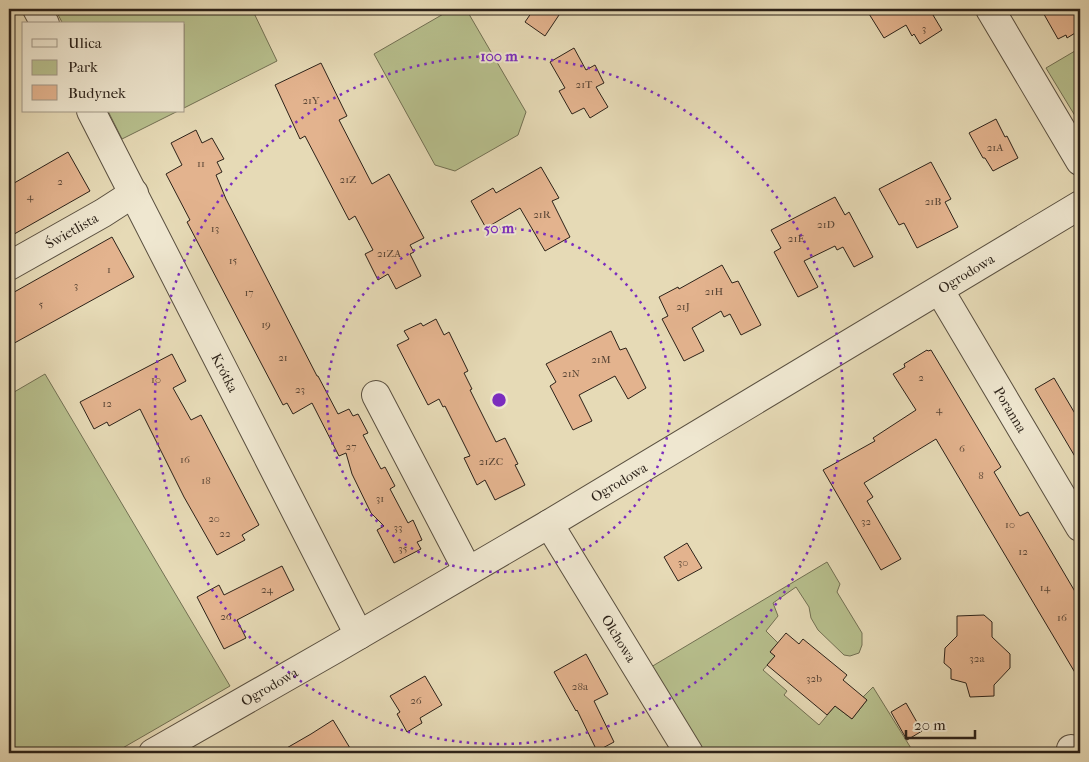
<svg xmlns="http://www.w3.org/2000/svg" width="1089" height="762" viewBox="0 0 1089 762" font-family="'IM FELL French Canon',serif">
<rect width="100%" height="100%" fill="#e6dab6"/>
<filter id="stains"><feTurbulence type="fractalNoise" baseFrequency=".004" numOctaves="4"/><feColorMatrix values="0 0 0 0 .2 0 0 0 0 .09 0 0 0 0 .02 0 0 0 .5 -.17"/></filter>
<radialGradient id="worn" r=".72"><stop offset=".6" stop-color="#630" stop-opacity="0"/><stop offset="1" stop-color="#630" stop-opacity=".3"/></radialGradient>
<path fill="#b7bf8d" stroke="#727053" d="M 55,9 L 252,9 L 277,61 L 184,108 L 184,24 L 63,24 Z
M 452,9 L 466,9 L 526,112 L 518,135 L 455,171 L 435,165 L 374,54 Z
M 1080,48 L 1080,124 L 1046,68 Z
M 108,111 L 178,111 L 122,139 Z
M 45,374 L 230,686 L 114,753 L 9,753 L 9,395 Z
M 827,562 L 840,584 L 837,592 L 862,633 L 862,645 L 859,653 L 850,656 L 844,655 L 818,630 L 811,618 L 809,607 L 796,587 L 773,603 L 778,616 L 766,631 L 778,643 L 770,652 L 775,656 L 763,670 L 787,691 L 784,695 L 819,725 L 835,706 L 852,719 L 867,700 L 863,697 L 873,687 L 914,753 L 703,753 L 651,667 Z"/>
<path fill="#e3b38e" stroke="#2c2219" d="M 534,9 L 563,9 L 545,36 L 525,22 Z
M 866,9 L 933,9 L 930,10 L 942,30 L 920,44 L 914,34 L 912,36 L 906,25 L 884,38 Z
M 1041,9 L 1080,9 L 1080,30 L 1067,38 L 1066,35 L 1058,39 Z
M 574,48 L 586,70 L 595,65 L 604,83 L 596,87 L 608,107 L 590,118 L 584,108 L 572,114 L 559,91 L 565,88 L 550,62 Z
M 321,63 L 347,116 L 339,120 L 372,184 L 389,174 L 424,238 L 410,245 L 414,252 L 410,254 L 421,276 L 396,289 L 388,274 L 378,280 L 365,254 L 373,250 L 355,216 L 349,220 L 305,136 L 300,139 L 275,85 Z
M 996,119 L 1005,137 L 1007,136 L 1018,158 L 993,171 L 985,158 L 983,158 L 969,133 Z
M 196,130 L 202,143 L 212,138 L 224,159 L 217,162 L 222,172 L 216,175 L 226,199 L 317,376 L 318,376 L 338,414 L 349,409 L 353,416 L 358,414 L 368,433 L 363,435 L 381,469 L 385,467 L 395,486 L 390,489 L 408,523 L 413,520 L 422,540 L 417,542 L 421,549 L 394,563 L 377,530 L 384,526 L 371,513 L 352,474 L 346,453 L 339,456 L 312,403 L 293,414 L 287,403 L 283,405 L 187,222 L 190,220 L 166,174 L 182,165 L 171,143 Z
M 68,152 L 90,191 L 9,237 L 9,186 Z
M 931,162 L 951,199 L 945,202 L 958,227 L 917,248 L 904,223 L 899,225 L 879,189 Z
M 541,167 L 559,198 L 552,201 L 570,237 L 545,251 L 520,208 L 486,228 L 471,201 L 493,188 L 496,193 Z
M 835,197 L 845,215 L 849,212 L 873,257 L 854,267 L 843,247 L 837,250 L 835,246 L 804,261 L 818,287 L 798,297 L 774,252 L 781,248 L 771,230 Z
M 112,237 L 134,277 L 9,346 L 9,295 Z
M 722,265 L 732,283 L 738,281 L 761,325 L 741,335 L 730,314 L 724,317 L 721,311 L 692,328 L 704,351 L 684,361 L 662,319 L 668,316 L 659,297 L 678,287 L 679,289 Z
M 436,319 L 444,335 L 449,332 L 468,371 L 464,373 L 472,389 L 470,390 L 496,442 L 505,438 L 518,464 L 515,465 L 525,485 L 495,500 L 485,480 L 477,485 L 464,458 L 470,456 L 445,406 L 443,407 L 439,399 L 428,405 L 397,345 L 409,339 L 404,331 L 421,323 L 423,326 Z
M 611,331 L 620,350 L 626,348 L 646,388 L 628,399 L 615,376 L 579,395 L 592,421 L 573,430 L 550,386 L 556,382 L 546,364 Z
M 927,350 L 928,351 L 931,350 L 1001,467 L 994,472 L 1020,516 L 1028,512 L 1080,600 L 1080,681 L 936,439 L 864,483 L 873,497 L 867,501 L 901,559 L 881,570 L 823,470 L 875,441 L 873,438 L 916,410 L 893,374 L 905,367 L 904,364 Z
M 172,354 L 186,381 L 173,388 L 191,420 L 201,415 L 259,525 L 242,535 L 245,540 L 217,555 L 184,497 L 140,409 L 109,426 L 107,422 L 94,429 L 80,402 Z
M 1054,378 L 1080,422 L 1080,465 L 1035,389 Z
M 687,543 L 702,568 L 678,581 L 664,557 Z
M 282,566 L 294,590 L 237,620 L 246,638 L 224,649 L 197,597 L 219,585 L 224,595 Z
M 984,615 L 992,622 L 992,637 L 1010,654 L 1010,668 L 994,685 L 994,696 L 970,697 L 966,683 L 951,679 L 951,669 L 944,663 L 945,648 L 957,636 L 957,616 Z
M 786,633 L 799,644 L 803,639 L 847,675 L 843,680 L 867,700 L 852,719 L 835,706 L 827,715 L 767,665 L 775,656 L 770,652 Z
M 586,654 L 608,694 L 594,701 L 614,742 L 597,751 L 577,710 L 576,711 L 554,672 Z
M 425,676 L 442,705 L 420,718 L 422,723 L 407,732 L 397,714 L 400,712 L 390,696 Z
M 906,703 L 922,731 L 907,740 L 891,712 Z
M 333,720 L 353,753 L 278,753 L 311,734 Z"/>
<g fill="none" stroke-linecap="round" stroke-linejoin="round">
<defs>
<g id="street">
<path d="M 37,9 L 45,24"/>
<path d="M 990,9 L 1080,161"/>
<path id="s1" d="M 91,111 L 359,635"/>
<path id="s2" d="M 9,266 L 103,213 L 134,193"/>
<path id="s3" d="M 940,291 L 1080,527"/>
<path d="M 376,395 L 468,571"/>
<path id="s4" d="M 549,524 L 689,753"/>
<path d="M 1071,749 L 1073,753"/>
<path id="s5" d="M 153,753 L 335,649 L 549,524 L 1080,205"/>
</g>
</defs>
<use href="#street" stroke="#5a5040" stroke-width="30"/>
<use href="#street" stroke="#efe7d0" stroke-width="28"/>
</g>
<g fill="none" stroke="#7b2cbf" stroke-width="2.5" stroke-dasharray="2.5 5">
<circle cx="499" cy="400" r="172"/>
<circle cx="499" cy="400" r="344"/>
</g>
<g text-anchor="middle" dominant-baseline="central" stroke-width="4" stroke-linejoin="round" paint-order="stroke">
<g font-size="11" fill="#5a4636">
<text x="924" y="28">3</text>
<text x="584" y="84">21T</text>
<text x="311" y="100">21Y</text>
<text x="995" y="147">21A</text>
<text x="201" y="163">11</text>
<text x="348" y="179">21Z</text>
<text x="60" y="181">2</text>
<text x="30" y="196">4</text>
<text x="933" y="201">21B</text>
<text x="542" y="214">21R</text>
<text x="826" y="224">21D</text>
<text x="215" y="228">13</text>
<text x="796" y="238">21E</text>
<text x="389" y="253">21ZA</text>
<text x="233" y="260">15</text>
<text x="109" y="269">1</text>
<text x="76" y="285">3</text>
<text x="714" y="291">21H</text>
<text x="249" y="292">17</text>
<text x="41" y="304">5</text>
<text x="683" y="306">21J</text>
<text x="266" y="324">19</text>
<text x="283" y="357">21</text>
<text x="601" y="359">21M</text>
<text x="571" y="373">21N</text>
<text x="921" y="377">2</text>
<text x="156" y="379">10</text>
<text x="300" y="389">23</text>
<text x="107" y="403">12</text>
<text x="939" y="409">4</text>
<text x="351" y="446">27</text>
<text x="962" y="448">6</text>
<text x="185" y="459">16</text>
<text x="491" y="461">21ZC</text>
<text x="981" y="475">8</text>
<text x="206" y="480">18</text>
<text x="380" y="498">31</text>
<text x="214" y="518">20</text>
<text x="866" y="521">32</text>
<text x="1010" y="524">10</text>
<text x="398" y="527">33</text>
<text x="225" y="533">22</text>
<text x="403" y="548">35</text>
<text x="1023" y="551">12</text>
<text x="683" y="562">30</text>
<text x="1045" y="587">14</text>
<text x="267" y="589">24</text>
<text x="226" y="616">26</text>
<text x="1062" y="617">16</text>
<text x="977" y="658">32a</text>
<text x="814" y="678">32b</text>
<text x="580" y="686">28a</text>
<text x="416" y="700">26</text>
</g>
<g font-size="14" fill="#2c2219" stroke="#efe7d0">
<text stroke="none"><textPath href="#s2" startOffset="72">Świetlista</textPath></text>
<text stroke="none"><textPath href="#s5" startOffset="944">Ogrodowa</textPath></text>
<text stroke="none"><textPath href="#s1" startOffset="294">Krótka</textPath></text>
<text stroke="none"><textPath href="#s3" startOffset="138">Poranna</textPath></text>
<text stroke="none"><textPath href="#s5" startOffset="539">Ogrodowa</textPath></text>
<text stroke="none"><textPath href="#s4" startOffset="134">Olchowa</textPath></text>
<text stroke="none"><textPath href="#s5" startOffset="134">Ogrodowa</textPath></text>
</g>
</g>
<circle cx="499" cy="400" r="8" fill="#7b2cbf" stroke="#efe7d0" stroke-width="2.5"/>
<g font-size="15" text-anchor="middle" font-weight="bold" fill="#7b2cbf" stroke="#efe7d0" stroke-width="4" stroke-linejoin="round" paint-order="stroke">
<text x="499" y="61">100 m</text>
<text x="499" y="233">50 m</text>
</g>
<rect width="1089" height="762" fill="none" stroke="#e6dab6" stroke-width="30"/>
<rect x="10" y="10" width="1069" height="742" fill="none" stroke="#2c2219" stroke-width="2.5"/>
<rect x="15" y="15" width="1059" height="732" fill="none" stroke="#2c2219"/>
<rect x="22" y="22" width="162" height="90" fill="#efe7d0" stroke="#a19887"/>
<rect x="32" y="39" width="25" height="8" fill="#efe7d0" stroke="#a19887"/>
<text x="68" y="48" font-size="15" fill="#2c2219">Ulica</text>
<rect x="32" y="60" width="25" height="15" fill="#b7bf8d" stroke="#a19887"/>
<text x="68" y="72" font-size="15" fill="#2c2219">Park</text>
<rect x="32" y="85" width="25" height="15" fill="#e3b38e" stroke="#a19887"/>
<text x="68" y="98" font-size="15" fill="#2c2219">Budynek</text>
<path d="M906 730v8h69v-8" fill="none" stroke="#2c2219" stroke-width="2.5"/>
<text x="914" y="730" font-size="15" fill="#2c2219" stroke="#efe7d0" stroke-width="4" paint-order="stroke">20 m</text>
<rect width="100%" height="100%" filter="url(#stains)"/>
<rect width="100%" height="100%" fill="url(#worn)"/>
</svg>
